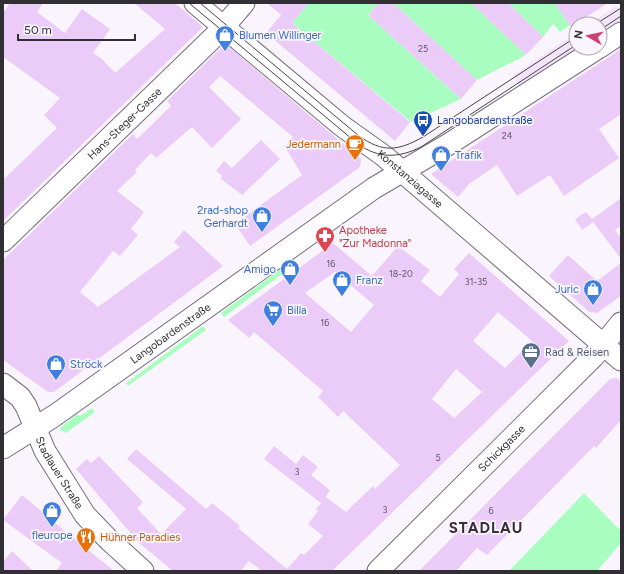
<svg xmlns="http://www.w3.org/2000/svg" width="624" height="574" viewBox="0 0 624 574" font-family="Figtree,sans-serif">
<rect width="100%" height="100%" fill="#faf5fd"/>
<path fill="#f3e4f9" d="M 616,6 L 621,13 L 621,20 L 600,34 L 600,24 L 589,24 Z
M 576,33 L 576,48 L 579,48 L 520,87 L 513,75 Z"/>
<path fill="#aafdc1" d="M 309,3 L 379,3 L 368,15 L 461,99 L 411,122 L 292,23 Z
M 393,3 L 471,3 L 526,55 L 477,80 Z
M 508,3 L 554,3 L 570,25 L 560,32 L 553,24 L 543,37 Z
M 290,262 L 293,266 L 224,317 L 221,313 Z
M 203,326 L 206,330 L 128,386 L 126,383 Z
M 92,408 L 95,412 L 66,433 L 59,429 L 77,414 L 80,416 Z
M 584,493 L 621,531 L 621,543 L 597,571 L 509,571 Z"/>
<path fill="#ebccf9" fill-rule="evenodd" d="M 10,3 L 43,3 L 37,12 L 65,33 L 82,9 L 110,29 L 93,53 L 102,59 L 115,73 L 165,29 L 134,3 L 175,3 L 203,27 L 3,221 L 3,180 L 57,128 L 44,115 L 60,98 L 3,57 L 3,13 Z
M 267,3 L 309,3 L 292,23 L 410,122 L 395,141 L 266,33 L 281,15 Z
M 379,3 L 393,3 L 477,80 L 461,99 L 368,15 Z
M 471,3 L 508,3 L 543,37 L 526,55 Z
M 554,3 L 608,3 L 571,27 Z
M 229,47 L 361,159 L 360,167 L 250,246 L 235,224 L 302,175 L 285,147 L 293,137 L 220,76 L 209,87 L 241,119 L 212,148 L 192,127 L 156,158 L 151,153 L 135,170 L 137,172 L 117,191 L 144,212 L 131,229 L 138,235 L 120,256 L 113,251 L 80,292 L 98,307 L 180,247 L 174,242 L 184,230 L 223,266 L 54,392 L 48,392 L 3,360 L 3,260 L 133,134 L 137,139 L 171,106 L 167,101 L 221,48 Z
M 621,49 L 621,114 L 599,129 L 619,158 L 564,196 L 550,175 L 517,196 L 497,165 L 469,184 L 458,197 L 431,174 Z
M 261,140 L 280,159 L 242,195 L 221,179 L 222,176 L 216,171 L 224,161 L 232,168 Z
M 621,198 L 621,226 L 615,230 L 621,238 L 621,259 L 593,222 L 582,230 L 575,219 L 586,212 L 592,219 Z
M 333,243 L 372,276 L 398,246 L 430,270 L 421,281 L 440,297 L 459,274 L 454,269 L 469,253 L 569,341 L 332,571 L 262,571 L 249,561 L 241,571 L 173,571 L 138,542 L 76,469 L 87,459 L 91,463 L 99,456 L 143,502 L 137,508 L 161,534 L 186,509 L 127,459 L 136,449 L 206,509 L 212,503 L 240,526 L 238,528 L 287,569 L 301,553 L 304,555 L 323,536 L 308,524 L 318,511 L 316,509 L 321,503 L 264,459 L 274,446 L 296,464 L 303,455 L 318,467 L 311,475 L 330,490 L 325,498 L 326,497 L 346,512 L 373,486 L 375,489 L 400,465 L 343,411 L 338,417 L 318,397 L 323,391 L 254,332 L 249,338 L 228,320 ZM 335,272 L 374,305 L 351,332 L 305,293 ZM 498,312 L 532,341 L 505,368 L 473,341 ZM 456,369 L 482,392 L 454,418 L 432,399 Z
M 568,255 L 597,281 L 621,263 L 621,296 L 597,313 L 589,312 L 549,276 Z
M 617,378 L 621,382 L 621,420 L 596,448 L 594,446 L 487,555 L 477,548 L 456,571 L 419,571 L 610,379 Z
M 22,495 L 65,531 L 114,571 L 56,571 L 62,563 L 3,520 Z
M 12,551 L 33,571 L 3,571 L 3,562 Z"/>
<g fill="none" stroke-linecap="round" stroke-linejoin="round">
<defs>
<g id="minor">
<path id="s1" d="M 195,3 L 342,126 L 384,156 L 621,360"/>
<path d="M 600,47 L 621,33"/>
<path id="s2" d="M 3,241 L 221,30 L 244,3"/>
<path id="s3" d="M 3,384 L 20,397 L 26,406 L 45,451 L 85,515 L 109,540 L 143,571"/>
<path id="s4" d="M 3,448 L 54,416 L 374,188 L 449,144 L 598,48"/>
<path id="s5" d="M 378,571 L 594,356 L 621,323"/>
</g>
</defs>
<use href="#minor" stroke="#766d7a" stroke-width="23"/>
<use href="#minor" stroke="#fff" stroke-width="21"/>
<path stroke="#464348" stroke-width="1" d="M 189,3 L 358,144 C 379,159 399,158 421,147 L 576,45
M 200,3 L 359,136 C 383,153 398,151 423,137 L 576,37
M 596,24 L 621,8
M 600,30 L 621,16"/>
</g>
<defs>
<symbol id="shop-pin" viewBox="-11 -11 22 30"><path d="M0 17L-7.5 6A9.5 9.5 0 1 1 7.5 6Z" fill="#3f7fe0" stroke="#faf5fd"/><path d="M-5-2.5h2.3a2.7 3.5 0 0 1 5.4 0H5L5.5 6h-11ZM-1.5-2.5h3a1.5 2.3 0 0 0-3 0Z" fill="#fff"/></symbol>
<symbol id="bus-pin" viewBox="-11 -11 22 30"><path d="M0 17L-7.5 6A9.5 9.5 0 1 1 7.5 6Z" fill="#1a4fb4" stroke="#faf5fd"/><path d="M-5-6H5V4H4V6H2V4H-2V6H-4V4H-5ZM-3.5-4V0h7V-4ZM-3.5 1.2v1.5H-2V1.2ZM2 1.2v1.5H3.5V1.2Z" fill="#fff"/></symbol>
<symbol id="cafe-pin" viewBox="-11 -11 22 30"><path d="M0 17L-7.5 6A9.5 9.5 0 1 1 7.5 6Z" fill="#e8710a" stroke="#faf5fd"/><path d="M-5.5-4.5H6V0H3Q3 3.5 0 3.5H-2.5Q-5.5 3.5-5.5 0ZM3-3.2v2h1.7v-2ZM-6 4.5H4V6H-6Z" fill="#fff"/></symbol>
<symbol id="pharmacy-pin" viewBox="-11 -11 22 30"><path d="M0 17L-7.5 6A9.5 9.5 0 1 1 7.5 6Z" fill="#e0444e" stroke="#faf5fd"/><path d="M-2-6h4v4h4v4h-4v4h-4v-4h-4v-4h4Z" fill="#fff"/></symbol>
<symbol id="supermarket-pin" viewBox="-11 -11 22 30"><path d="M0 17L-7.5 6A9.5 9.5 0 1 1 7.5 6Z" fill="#3f7fe0" stroke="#faf5fd"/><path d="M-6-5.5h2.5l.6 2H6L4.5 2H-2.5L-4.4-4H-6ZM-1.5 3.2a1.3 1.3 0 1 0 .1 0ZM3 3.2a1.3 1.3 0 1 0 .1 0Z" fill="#fff"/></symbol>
<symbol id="office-pin" viewBox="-11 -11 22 30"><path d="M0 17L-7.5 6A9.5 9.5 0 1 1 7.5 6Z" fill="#5c6f8a" stroke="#faf5fd"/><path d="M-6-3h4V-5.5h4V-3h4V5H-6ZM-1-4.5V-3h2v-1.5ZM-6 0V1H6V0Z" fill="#fff"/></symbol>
<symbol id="restaurant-pin" viewBox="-11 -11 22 30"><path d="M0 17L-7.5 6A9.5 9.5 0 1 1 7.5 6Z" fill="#e8710a" stroke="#faf5fd"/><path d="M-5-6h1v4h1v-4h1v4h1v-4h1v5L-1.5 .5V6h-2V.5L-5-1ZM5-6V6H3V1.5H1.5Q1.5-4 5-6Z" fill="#fff"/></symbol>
</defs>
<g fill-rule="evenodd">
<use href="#shop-pin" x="214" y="24" width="22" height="30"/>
<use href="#bus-pin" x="412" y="109" width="22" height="30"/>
<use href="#cafe-pin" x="344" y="133" width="22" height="30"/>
<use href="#shop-pin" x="430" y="144" width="22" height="30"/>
<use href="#shop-pin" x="251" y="205" width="22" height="30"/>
<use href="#pharmacy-pin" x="314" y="225" width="22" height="30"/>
<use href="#shop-pin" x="279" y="258" width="22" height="30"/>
<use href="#shop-pin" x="331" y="269" width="22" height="30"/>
<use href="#shop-pin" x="582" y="278" width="22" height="30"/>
<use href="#supermarket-pin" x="262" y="299" width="22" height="30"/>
<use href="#office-pin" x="520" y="341" width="22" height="30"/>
<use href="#shop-pin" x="45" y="353" width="22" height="30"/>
<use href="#shop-pin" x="41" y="500" width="22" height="30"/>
<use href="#restaurant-pin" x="75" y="526" width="22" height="30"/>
</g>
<g text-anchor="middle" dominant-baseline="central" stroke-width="3.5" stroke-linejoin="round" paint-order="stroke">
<g font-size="9" fill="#605665">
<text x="423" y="48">25</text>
<text x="507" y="135">24</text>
<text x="331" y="263">16</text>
<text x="401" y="273">18-20</text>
<text x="476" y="281">31-35</text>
<text x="325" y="322">16</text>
<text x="438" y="457">5</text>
<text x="297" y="471">3</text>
<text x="385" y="509">3</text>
<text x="491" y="510">6</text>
</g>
<g font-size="11" fill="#366cbe" stroke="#faf5fd" text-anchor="start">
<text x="239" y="35">Blumen Willinger</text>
<text x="455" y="155">Trafik</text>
<text x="248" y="210" text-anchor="end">2rad-shop<tspan x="248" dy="13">Gerhardt</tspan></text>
<text x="276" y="269" text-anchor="end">Amigo</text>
<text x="356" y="280">Franz</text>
<text x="579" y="289" text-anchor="end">Juric</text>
<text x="287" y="310">Billa</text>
<text x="70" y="364">Ströck</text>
<text x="52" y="535" text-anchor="middle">fleurope</text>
</g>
<g font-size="11" fill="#164399" stroke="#faf5fd" text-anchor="start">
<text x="437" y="120">Langobardenstraße</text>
</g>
<g font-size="11" fill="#322f34" stroke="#faf5fd">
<text stroke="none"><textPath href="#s2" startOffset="169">Hans-Steger-Gasse</textPath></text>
<text stroke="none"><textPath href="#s1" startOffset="278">Konstanziagasse</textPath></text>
<text stroke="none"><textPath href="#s4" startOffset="203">Langobardenstraße</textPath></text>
<text stroke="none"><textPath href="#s5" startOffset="174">Schickgasse</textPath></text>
<text stroke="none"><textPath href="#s3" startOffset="107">Stadlauer Straße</textPath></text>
</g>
<g font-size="11" fill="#c56008" stroke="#faf5fd" text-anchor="end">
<text x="341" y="144">Jedermann</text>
<text x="100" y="537" text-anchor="start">Hühner Paradies</text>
</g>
<g font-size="11" fill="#be3a42" stroke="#faf5fd" text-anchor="start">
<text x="339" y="230">Apotheke<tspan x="339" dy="13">"Zur Madonna"</tspan></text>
</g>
<g font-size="11" fill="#4e5e75" stroke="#faf5fd" text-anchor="start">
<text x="545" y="352">Rad &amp; Reisen</text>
</g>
<g font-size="15" font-weight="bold" letter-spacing="1" fill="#352d38" stroke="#faf5fd">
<text x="486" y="528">STADLAU</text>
</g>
</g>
<rect width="624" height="574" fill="none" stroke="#322f34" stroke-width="8"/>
<g transform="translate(588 36) rotate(279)"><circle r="19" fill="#faf5fd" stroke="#aaa6ad"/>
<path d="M0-3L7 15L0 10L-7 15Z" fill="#cc4070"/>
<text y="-6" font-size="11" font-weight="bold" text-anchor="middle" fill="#322f34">N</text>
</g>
<path d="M18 34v6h117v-6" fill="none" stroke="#322f34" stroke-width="2"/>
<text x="24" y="34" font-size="12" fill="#322f34" stroke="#faf5fd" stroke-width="3" paint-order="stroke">50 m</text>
</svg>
